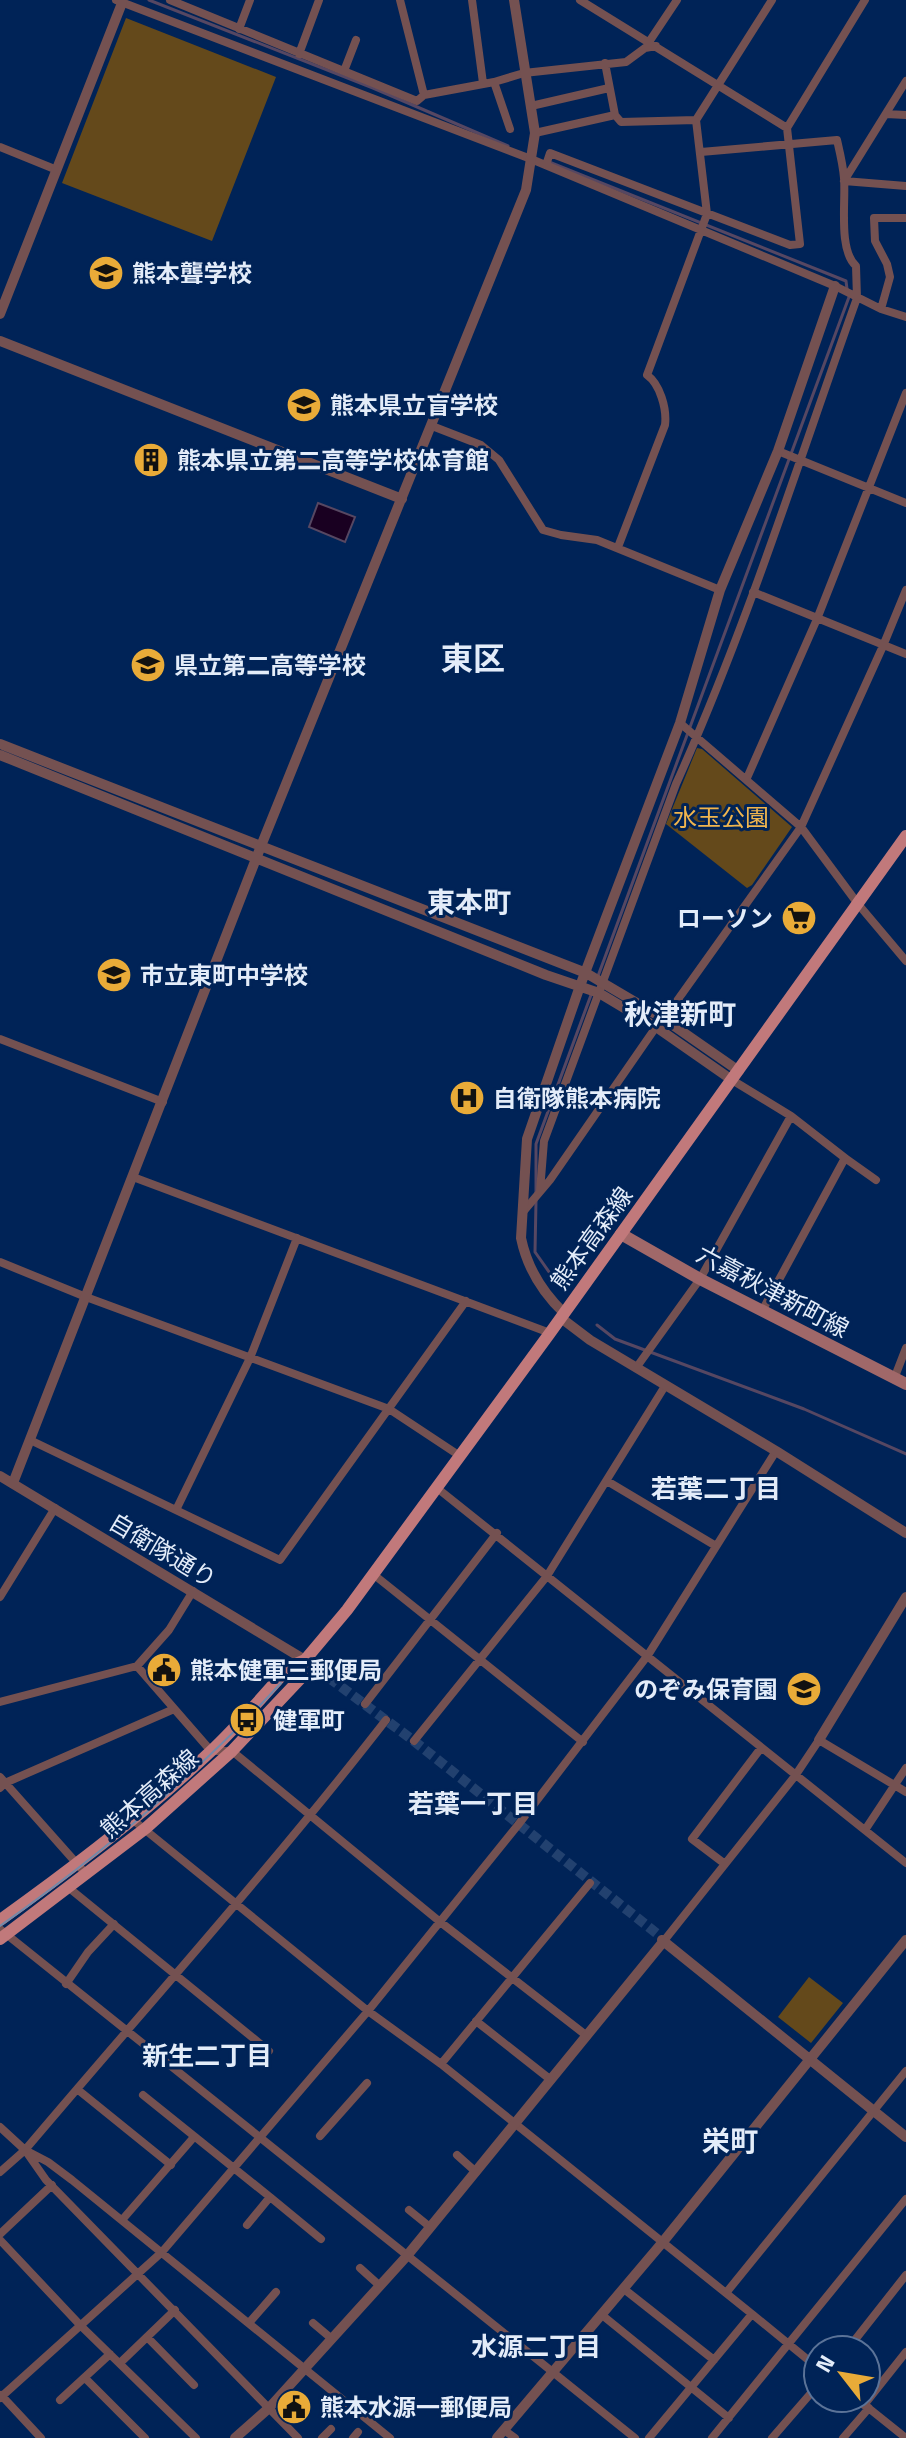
<svg xmlns="http://www.w3.org/2000/svg" width="906" height="2438" viewBox="0 0 906 2438" font-family="'Titillium Web','Noto Sans JP',sans-serif">
<rect width="100%" height="100%" fill="#002357"/>
<path fill="#64491b" d="M 126,18 L 276,77 L 212,241 L 62,183 Z
M 697,748 L 702,749 L 792,827 L 752,885 L 747,888 L 666,824 Z
M 809,1977 L 843,2003 L 811,2043 L 778,2017 Z"/>
<path fill="#190021" stroke="#564762" stroke-width="2" d="M 318,503 L 355,517 L 345,542 L 309,527 Z"/>
<g fill="none" stroke-linecap="round" stroke-linejoin="round">
<path stroke="#564762" stroke-width="3" d="M 149,0 L 373,88 L 508,146
M 549,162 L 846,281 L 847,289
M 598,976 L 849,297
M 536,1193 L 536,1144 L 591,995
M 536,1201 L 535,1252 L 559,1286
M 597,1325 L 615,1339 L 804,1409 L 906,1454"/>
<path stroke="#22416f" stroke-width="10" stroke-dasharray="10 5" stroke-linecap="butt" d="M 305,1660 L 414,1741 L 660,1936"/>
<path stroke="#745151" stroke-width="8" d="M 116,0 L 531,159 L 835,286 L 881,309 L 906,317
M 170,0 L 417,101 L 424,95 L 494,82 L 524,73 L 626,62 L 645,48 L 656,46
M 400,0 L 424,95
M 472,0 L 483,83
M 580,0 L 787,128
M 239,29 L 250,0
M 649,42 L 677,0
M 299,54 L 319,0
M 344,71 L 356,40
M 906,81 L 844,181 L 906,186
M 494,82 L 510,129
M 531,106 L 609,88
M 886,114 L 906,115
M 615,115 L 621,122 L 696,120
M 535,133 L 615,115 L 605,63
M 0,147 L 57,170
M 546,165 L 550,153 L 790,245 L 800,244 L 787,128 L 865,0
M 881,309 L 890,277 L 887,264 L 875,241 L 874,218 L 906,218
M 432,426 L 481,445 L 499,460 L 543,530 L 561,535 L 597,540 L 720,590
M 778,451 L 906,503
M 618,547 L 665,425 C 667,409 660,384 647,375 L 707,214 L 696,120 L 772,0
M 753,592 L 906,654
M 680,723 L 801,827 L 858,904 L 906,961
M 747,778 L 817,619 L 906,393
M 0,1039 L 163,1102
M 732,1080 L 791,1116 L 845,1158 L 762,1311
M 845,1158 L 876,1180
M 133,1177 L 550,1333
M 540,1191 L 544,1141 L 676,784 C 747,627 799,460 857,298 L 856,266 C 838,250 846,201 844,178 C 843,165 840,153 837,140 L 701,152
M 523,1212 L 550,1180 L 656,1027 L 664,1019 L 801,827 L 883,646 L 906,590
M 0,1262 L 86,1297 L 389,1409 L 460,1456
M 636,1368 L 700,1279 L 791,1116
M 894,1379 L 906,1348
M 30,1440 L 280,1560 L 466,1301
M 607,1481 L 716,1546
M 437,1488 L 906,1863
M 176,1510 L 250,1358 L 297,1238
M 373,1574 L 583,1742
M 0,1597 L 55,1508
M 137,1666 L 211,1751 L 232,1751 L 439,1921 L 587,2036
M 0,1702 L 137,1666 L 169,1630 L 193,1591
M 365,1704 L 497,1533
M 414,1741 L 547,1576 L 665,1386
M 0,1777 L 87,1875
M 0,1788 L 5,1783 L 174,1709
M 133,1820 L 368,2011 L 441,2064 L 752,2314 L 649,2438
M 865,1830 L 906,1768
M 725,1864 L 692,1839 L 761,1748
M 69,1888 L 269,2051
M 0,1929 L 635,2438
M 663,1942 L 795,1776 L 819,1740 L 906,1792
M 66,1984 L 88,1952 L 114,1924
M 476,2021 L 551,2080
M 441,2064 L 590,1883
M 77,2089 L 171,2165
M 143,2095 L 270,2197 L 247,2225
M 0,2127 L 25,2150 L 46,2180 L 298,2438
M 320,2136 L 367,2083
M 25,2150 L 48,2162 L 72,2180 L 390,2438
M 457,2155 L 476,2172
M 0,2172 L 25,2150 C 146,2007 271,1868 386,1720
M 270,2197 L 321,2239
M 409,2210 L 430,2227
M 122,2220 L 194,2137
M 0,2234 L 52,2185
M 0,2240 L 81,2326 L 196,2438
M 360,2268 L 380,2286
M 624,2289 L 714,2360
M 726,2293 L 906,2071
M 752,2314 L 818,2368
M 602,2315 L 729,2418
M 249,2323 L 276,2292
M 313,2323 L 332,2339
M 147,2337 L 194,2385
M 847,2350 L 906,2275
M 120,2363 L 175,2310
M 85,2378 L 145,2438
M 1,2395 L 41,2438
M 0,2398 L 162,2252 L 368,2011 L 518,1825 L 648,1655 L 776,1451
M 856,2398 L 906,2438
M 60,2400 L 110,2354
M 864,2405 L 906,2352
M 504,2430 L 515,2438
M 322,2438 L 331,2429
M 353,2438 L 358,2432
M 712,2438 L 906,2199
M 772,2438 L 818,2385
M 843,2438 L 869,2408"/>
<path stroke="#745151" stroke-width="10" d="M 0,314 L 122,3
M 0,341 L 402,499
M 0,744 L 586,973 L 664,1019 L 739,1071
M 0,755 L 546,975 L 599,993 L 656,1027 L 732,1080
M 564,1313 C 542,1292 527,1267 521,1238 L 527,1139 L 580,986 L 680,723 L 720,590 L 778,451 L 835,286
M 561,1318 L 590,1340 L 776,1451 L 906,1533
M 0,1476 L 305,1660
M 13,1483 L 261,846 L 526,190 L 535,133 L 514,0
M 819,1740 L 906,1597
M 662,1940 L 906,2137
M 235,2438 L 269,2408 L 406,2257 L 663,1942
M 497,2438 L 662,2243 L 906,1940"/>
<path stroke="#a06869" stroke-width="12" d="M 621,1234 L 700,1279 L 906,1384"/>
<path stroke="#c1797b" stroke-width="12" d="M 0,1920 C 73,1868 144,1814 210,1752 C 238,1726 263,1696 289,1667 L 305,1660 L 347,1610 L 550,1333 L 906,836
M 0,1939 L 146,1828 L 232,1751 L 300,1679 L 305,1660"/>
<path stroke="#7389a9" stroke-width="2" d="M 0,1926 C 102,1854 196,1775 281,1683"/>
</g>
<defs>
<symbol id="school-disc" viewBox="-11 -11 22 22"><circle r="9.5" fill="#e9ab38" stroke="#002357"/><path d="M0-5L7-2L0 1L-7-2ZM-4 1L0 2.5L4 1V4Q0 6-4 4Z" fill="#111"/></symbol>
<symbol id="building-disc" viewBox="-11 -11 22 22"><circle r="9.5" fill="#e9ab38" stroke="#002357"/><path d="M-4-6H4V6H1V3H-1V6H-4ZM-2.5-4.3h1.7v1.8h-1.7ZM.8-4.3h1.7v1.8H.8ZM-2.5-1h1.7V.8h-1.7ZM.8-1h1.7V.8H.8Z" fill="#111"/></symbol>
<symbol id="supermarket-disc" viewBox="-11 -11 22 22"><circle r="9.5" fill="#e9ab38" stroke="#002357"/><path d="M-6-5.5h2.5l.6 2H6L4.5 2H-2.5L-4.4-4H-6ZM-1.5 3.2a1.3 1.3 0 1 0 .1 0ZM3 3.2a1.3 1.3 0 1 0 .1 0Z" fill="#111"/></symbol>
<symbol id="hospital-disc" viewBox="-11 -11 22 22"><circle r="9.5" fill="#e9ab38" stroke="#002357"/><path d="M-5-5h3v3.5h4V-5h3V5h-3V1.5h-4V5h-3Z" fill="#111"/></symbol>
<symbol id="civic-disc" viewBox="-11 -11 22 22"><circle r="9.5" fill="#e9ab38" stroke="#002357"/><path d="M-.6-6.5H3V-4.5H.6V-3L4-1V1h2V6H-6V1h2V-1L-.6-3ZM-1.2 2.5V6h2.4V2.5Z" fill="#111"/></symbol>
<symbol id="bus-disc" viewBox="-11 -11 22 22"><circle r="9.5" fill="#e9ab38" stroke="#002357"/><path d="M-5-6H5V4H4V6H2V4H-2V6H-4V4H-5ZM-3.5-4V0h7V-4ZM-3.5 1.2v1.5H-2V1.2ZM2 1.2v1.5H3.5V1.2Z" fill="#111"/></symbol>
</defs>
<g fill-rule="evenodd">
<use href="#school-disc" x="86" y="253" width="40" height="40"/>
<use href="#school-disc" x="284" y="385" width="40" height="40"/>
<use href="#building-disc" x="131" y="440" width="40" height="40"/>
<use href="#school-disc" x="128" y="645" width="40" height="40"/>
<use href="#supermarket-disc" x="779" y="898" width="40" height="40"/>
<use href="#school-disc" x="94" y="955" width="40" height="40"/>
<use href="#hospital-disc" x="447" y="1078" width="40" height="40"/>
<use href="#civic-disc" x="144" y="1650" width="40" height="40"/>
<use href="#school-disc" x="784" y="1669" width="40" height="40"/>
<use href="#bus-disc" x="227" y="1700" width="40" height="40"/>
<use href="#civic-disc" x="274" y="2387" width="40" height="40"/>
</g>
<g text-anchor="middle" dominant-baseline="central" stroke-width="6" stroke-linejoin="round" paint-order="stroke">
<g font-size="24" font-weight="bold" fill="#e3ecf9" stroke="#002357" text-anchor="start">
<text x="132" y="273">熊本聾学校</text>
<text x="330" y="405">熊本県立盲学校</text>
<text x="177" y="460">熊本県立第二高等学校体育館</text>
<text x="174" y="665">県立第二高等学校</text>
<text x="773" y="918" text-anchor="end">ローソン</text>
<text x="140" y="975">市立東町中学校</text>
<text x="493" y="1098">自衛隊熊本病院</text>
<text x="190" y="1670">熊本健軍三郵便局</text>
<text x="778" y="1689" text-anchor="end">のぞみ保育園</text>
<text x="273" y="1720">健軍町</text>
<text x="320" y="2407">熊本水源一郵便局</text>
</g>
<g font-size="24" fill="#f0b54e" stroke="#002357">
<text x="721" y="817">水玉公園</text>
</g>
<g font-size="24" fill="#e3ecf9" stroke="#002357">
<text transform="translate(591 1238) rotate(-54)">熊本高森線</text>
<text transform="translate(773 1291) rotate(28)">六嘉秋津新町線</text>
<text transform="translate(163 1550) rotate(31)">自衛隊通り</text>
<text transform="translate(149 1793) rotate(-41)">熊本高森線</text>
</g>
<g font-size="26" font-weight="bold" fill="#e3ecf9" stroke="#002357">
<text x="716" y="1488">若葉二丁目</text>
<text x="473" y="1803">若葉一丁目</text>
<text x="207" y="2055">新生二丁目</text>
<text x="536" y="2346">水源二丁目</text>
</g>
<g font-size="28" font-weight="bold" fill="#e3ecf9" stroke="#002357">
<text x="469" y="901">東本町</text>
<text x="680" y="1013">秋津新町</text>
<text x="730" y="2140">栄町</text>
</g>
<g font-size="32" font-weight="bold" fill="#e3ecf9" stroke="#002357">
<text x="473" y="658">東区</text>
</g>
</g>
<g transform="translate(842 2374) rotate(301)"><circle r="38" fill="#002357" stroke="#5b7398" stroke-width="2"/>
<path d="M0-6L14 30L0 20L-14 30Z" fill="#e9ab38"/>
<text y="-12" font-size="22" font-weight="bold" text-anchor="middle" fill="#e3ecf9">N</text>
</g>
</svg>
